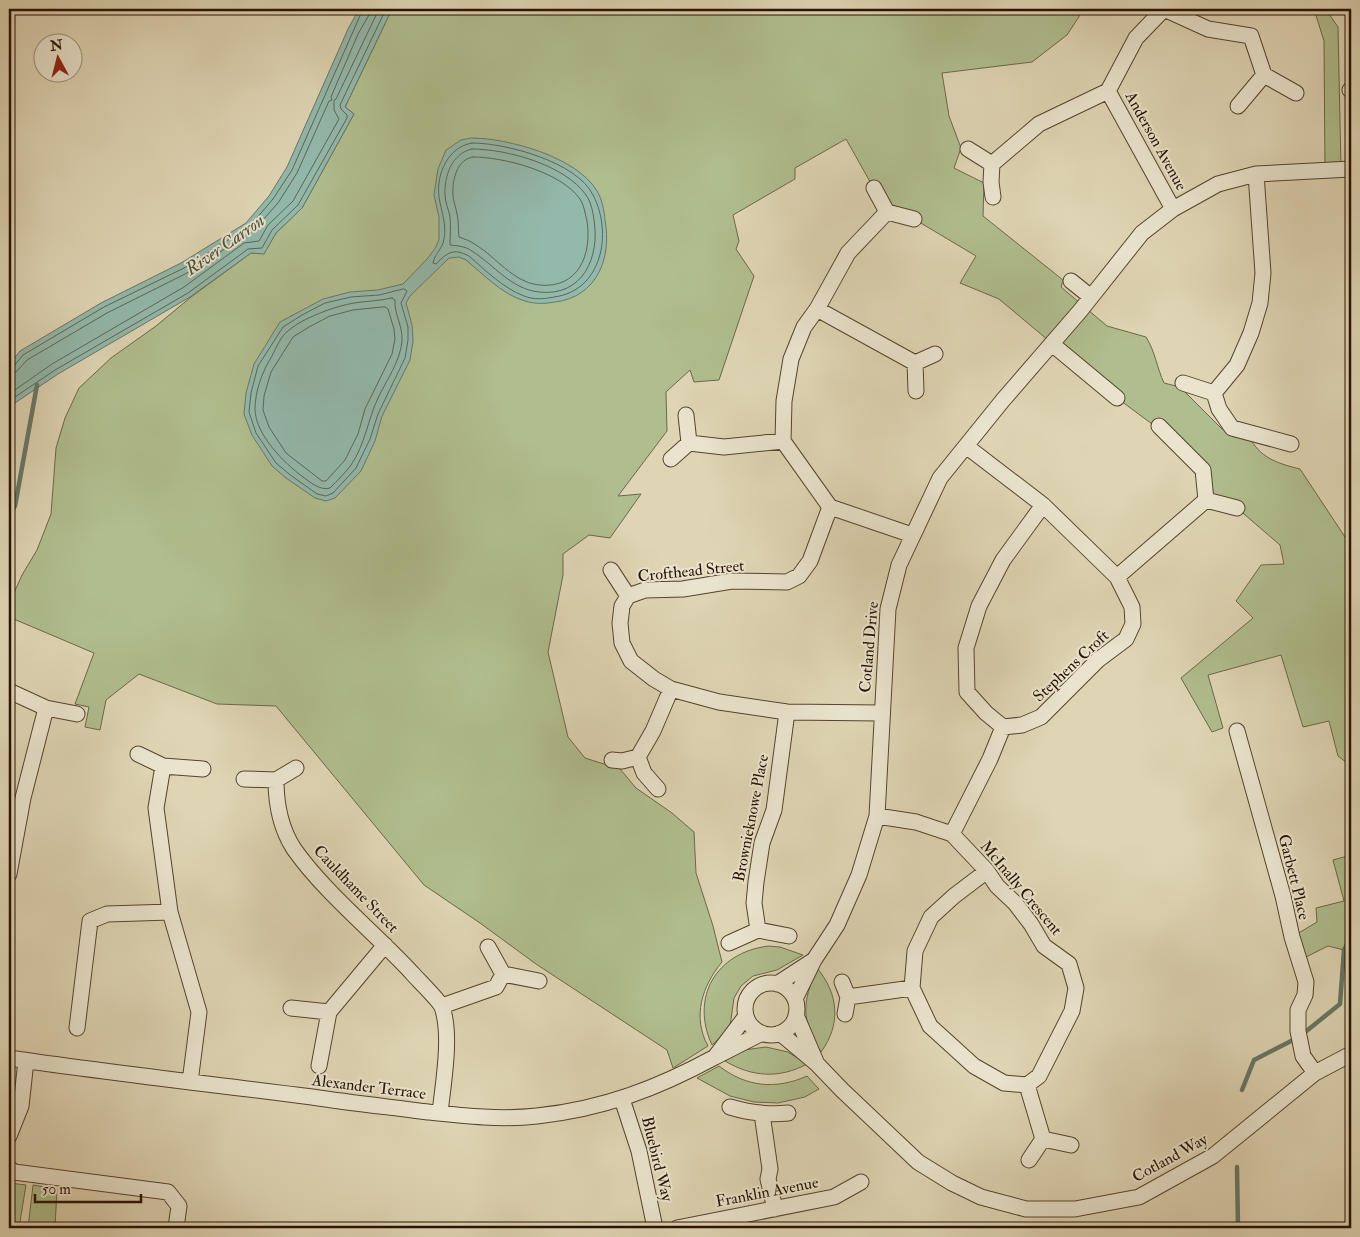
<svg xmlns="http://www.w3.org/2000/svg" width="1360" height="1237" viewBox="0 0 1360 1237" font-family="'IM FELL Double Pica',serif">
<rect width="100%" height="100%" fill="#dfd5b4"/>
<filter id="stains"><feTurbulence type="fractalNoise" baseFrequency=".004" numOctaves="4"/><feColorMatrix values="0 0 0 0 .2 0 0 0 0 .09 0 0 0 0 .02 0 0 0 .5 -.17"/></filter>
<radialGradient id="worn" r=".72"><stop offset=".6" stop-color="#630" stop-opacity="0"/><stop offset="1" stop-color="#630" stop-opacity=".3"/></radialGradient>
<path fill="#b0bd8e" stroke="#6c6847" d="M 392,9 L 1084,9 L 1067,35 L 1032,62 L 942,73 L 949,116 L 961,148 L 954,168 L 984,183 L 983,216 L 1063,280 L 1061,287 L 1107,326 L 1146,337 C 1155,351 1157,368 1164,383 L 1180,387 L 1222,429 L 1251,440 C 1262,459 1280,464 1300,469 L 1349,543 L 1351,566 L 1351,766 L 1338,756 L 1329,721 L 1303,727 L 1281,655 L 1208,675 L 1223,728 L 1212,732 L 1181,678 L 1253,618 L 1236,601 L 1261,565 L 1284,564 L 1280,545 L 1237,508 L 1206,500 L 1203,470 L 1152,424 L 1117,398 L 999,299 L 960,283 L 976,256 L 914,219 L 887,212 L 846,139 L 795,168 L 795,179 L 733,215 L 739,241 L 736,249 L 754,276 L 719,380 L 694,382 L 690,370 L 666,392 L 667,431 L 618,496 L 641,494 L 610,538 L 589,535 L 563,554 L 563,575 L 548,652 L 568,737 L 585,758 L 620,769 L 636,788 L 672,813 L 694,832 L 696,873 L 713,926 L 722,962 C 702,986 692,1017 708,1046 L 673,1068 L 667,1050 L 536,964 L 480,923 L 424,885 L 276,706 L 217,704 L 139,674 L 106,700 L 100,730 L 85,727 L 89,707 L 75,704 L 94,653 L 9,617 L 9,604 L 22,575 L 37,550 L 51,514 L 56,448 L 65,418 L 79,388 L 111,358 L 156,326 L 191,297 L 251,253 L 264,253 L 276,233 L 302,208 L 354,114 L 345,107 Z
M 1314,9 L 1329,9 L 1329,14 L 1338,27 L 1341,169 L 1325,170 L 1324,41 Z
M 1351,855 L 1351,937 L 1344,950 L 1328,946 L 1300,960 L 1292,937 L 1317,922 L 1316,908 L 1344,901 L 1333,860 Z
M 768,946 L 780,947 L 803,955 L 777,970 L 753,976 L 741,986 L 734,998 L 730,1026 L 722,1036 L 712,1045 C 690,997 716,953 768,946 Z
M 817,968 C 839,994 841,1025 821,1052 C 801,1020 802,1003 817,968 Z
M 766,1047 L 788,1052 L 807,1064 C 779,1079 752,1077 725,1061 L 744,1050 Z
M 719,1066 C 746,1087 776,1090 807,1076 L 819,1089 L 805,1097 L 778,1103 L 754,1102 L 730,1096 L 697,1078 Z
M 9,1183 L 26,1185 L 19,1228 L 9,1228 Z
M 33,1185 L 57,1189 L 55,1228 L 28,1228 Z"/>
<path fill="#93b9ac" stroke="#687767" d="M 359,9 L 392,9 L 345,107 L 354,114 L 302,208 L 276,233 L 264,254 L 251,253 L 190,297 L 58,374 L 9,407 L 9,365 L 20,351 L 101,303 L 181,263 L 246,223 L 269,196 L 287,167 L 348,29 Z
M 471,138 C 508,138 577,157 597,191 C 602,199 604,210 605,220 C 612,258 597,297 555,302 C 544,304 535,304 525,301 C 503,295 483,274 466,260 L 459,257 L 449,258 L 410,296 L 406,303 L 412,325 L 413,341 L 410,360 L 382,416 L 375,441 L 361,471 L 335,498 L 326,501 L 315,498 L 286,478 L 272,466 L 252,435 L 244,414 L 246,393 L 254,364 L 280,322 L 323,299 L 350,292 L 378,290 L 403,284 L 428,258 L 436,247 L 439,239 L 439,217 L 434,195 L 438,169 L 446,150 L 461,140 Z"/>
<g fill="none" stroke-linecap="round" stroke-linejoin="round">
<path stroke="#5d6656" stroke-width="1" d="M 472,143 C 506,143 577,162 593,195 C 613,233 602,291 554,297 C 544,299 534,300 524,296 C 503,288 485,270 469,256 C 453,248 448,252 436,264 L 433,263 C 434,255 443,248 444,239 C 447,224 441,211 439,197 C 436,174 448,147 472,143 Z
M 472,149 C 507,149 565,165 586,195 C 591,202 593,212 594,220 C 600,257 583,297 539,292 C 511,289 494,265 472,251 C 465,246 458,246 450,245 C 450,236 451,227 450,217 C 449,210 445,203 445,195 C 444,176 452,153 472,149 Z
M 473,157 C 504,157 561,172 580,199 C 584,205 585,213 587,221 C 592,254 579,289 539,285 C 513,282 497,258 476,245 C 471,241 464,239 459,237 C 458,230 459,222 457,214 C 456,207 453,201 453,195 C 452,180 457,159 473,157 Z
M 404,289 L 407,291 L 401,303 L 408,327 L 408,340 L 405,358 L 378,414 L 370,439 L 356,468 L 333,493 L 326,496 L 317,494 L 289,474 L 276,463 L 256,433 L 249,412 L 251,393 L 258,366 L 283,327 L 302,315 L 325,303 L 351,297 L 379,295 Z
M 392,298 L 395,300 C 394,314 403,326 402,341 C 400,362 387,379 378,398 C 368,419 365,445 351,465 C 345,473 337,481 330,488 C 320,491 310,482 303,477 C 284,463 256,435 255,410 C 255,391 262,372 272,356 C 276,348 281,336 288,331 C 302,318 336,306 354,303 C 367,301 379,301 392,298 Z
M 385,307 L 388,309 L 394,329 L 395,339 L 392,354 L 365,409 L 358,434 L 345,460 L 326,481 L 322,481 L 286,453 L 269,427 L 263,410 L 264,396 L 271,372 L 293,337 L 309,327 L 330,316 L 353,310 Z
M 9,367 L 14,366 L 23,355 L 104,307 L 184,268 L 250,226 L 273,199 L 292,170 L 363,9
M 9,374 L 16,372 L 27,360 L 107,313 L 187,273 L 253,231 L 278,203 L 297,173 L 329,101 L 332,100 L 331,97 L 358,34 L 369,15 L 370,9
M 9,394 L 52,364 L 184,287 L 244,243 L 259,241 L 268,225 L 293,201 L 339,119 L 334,110 L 334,100 L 336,99 L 379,9
M 9,401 L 55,370 L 188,293 L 248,249 L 262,248 L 272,230 L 298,205 L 347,118 L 347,115 L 341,109 L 340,105 L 386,9"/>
<path stroke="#687767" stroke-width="4.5" d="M 9,517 L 15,506 L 37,385
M 1242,1090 L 1254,1060 L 1299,1037 L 1340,1004 L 1344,950 L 1351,937
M 1237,1167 L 1238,1228"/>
<defs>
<path id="street" d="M 1164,9 L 1208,29 L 1251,36 L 1264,75 L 1238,106
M 1264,75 L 1296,93
M 1350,90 L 1351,90
M 1108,91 L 1173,209
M 968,149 L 992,164
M 1256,174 L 1263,273 L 1260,303 L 1251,333 L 1237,365 L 1214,393 L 1219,409 L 1232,428 L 1291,444
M 874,188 L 887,212 L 848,253 L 817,309 L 804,327 L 791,359 L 784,401 L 783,441 L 830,507 L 912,535
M 993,197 L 991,182 L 992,164 L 1039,124 L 1108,91 L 1136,38 L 1164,9
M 887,212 L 914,219
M 1071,281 L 1091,297
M 817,309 L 915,363 L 935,354
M 1052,344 L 1117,398
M 915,363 L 916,391
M 1183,383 L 1214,393
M 686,415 L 689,443 L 724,447 L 783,441
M 671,459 L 689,443
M 1206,500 L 1237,508
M 830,507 L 810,561 L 799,576 L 787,582 L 732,581 L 683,589 L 645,590 L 628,596 L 622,606 L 620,623 L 622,643 L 631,661 L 654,679 L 671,689 L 719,702 L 787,712 L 881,713
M 611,570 L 628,596
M 1117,577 L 1206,500 L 1203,470 L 1159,426
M 9,691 L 46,708 L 23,798 L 9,874
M 46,708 L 77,714
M 1003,727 L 986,713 L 967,692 L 966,648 L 979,606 L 1003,560 L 1043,505
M 1237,731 L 1283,896 L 1292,937 L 1306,982 L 1305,995 L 1298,1010 L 1298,1031 L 1303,1056 L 1315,1073
M 138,754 L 163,766 L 156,808 L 170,912 L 199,1012 L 190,1082
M 612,760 L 622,761 L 638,757
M 163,766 L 203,769
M 244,779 L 276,780 C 276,803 281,829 294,849 C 325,893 375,933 412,973 C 418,980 439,1000 442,1007 C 452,1035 443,1084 440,1113
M 276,780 L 296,768
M 658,789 L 644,773 L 638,757 L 653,731 L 671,689
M 877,816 L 916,822 L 952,834 L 987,871 L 997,886 L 1015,903 L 1031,924 L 1044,946 L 1069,964 L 1076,988 L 1072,1011 L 1039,1076 L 1027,1085
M 952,834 L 990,759 L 1003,727 L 1022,725 L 1041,717 L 1098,660 L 1126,639 L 1133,624 L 1132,607 L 1117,577 L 1043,505 L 966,446
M 987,871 L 954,896 L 931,917 L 915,951 L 912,988 L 930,1026 L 974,1066 L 1004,1083 L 1027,1085
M 758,930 L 789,936
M 729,943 L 758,930 L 754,903 L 756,882 L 762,843 L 774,810 L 787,712
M 814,960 L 837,925 L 859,875 L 877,816 L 888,609 L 899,565 L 940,478 L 1003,400 L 1080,311 L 1142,233 L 1173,209 L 1218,184 L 1256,174 L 1351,169
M 503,974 L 539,981
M 842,982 L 848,997 L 845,1014
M745 1009a26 26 0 1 1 52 0a26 26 0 1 1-52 0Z
M 777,984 L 814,960 L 795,999
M 848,997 L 912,988
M 442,1006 L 496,987 L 503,974 L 488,947
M 291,1008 L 329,1012
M 746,1016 L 715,1057 L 762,1033
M 77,1028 L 90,921 L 107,914 L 170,912
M 780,1033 L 817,1064 L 796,1015
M 9,1058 C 110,1073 211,1084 312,1097 C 351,1103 390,1107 428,1112 C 465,1116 501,1120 537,1116 C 603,1109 658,1088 715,1057
M 817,1064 L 842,1090 L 918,1162 L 952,1183 L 981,1197 L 1026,1209 L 1075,1209 L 1139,1197 L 1213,1156 L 1315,1073 L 1351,1054
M 319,1066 L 329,1012 L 385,945
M 1027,1085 L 1043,1139 L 1029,1160
M 622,1099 L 639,1151 L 655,1228
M 730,1107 C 750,1113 768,1115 788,1113
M 762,1114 L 770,1169 L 768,1179 L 775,1209
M 9,1136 L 21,1106 L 26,1061
M 1043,1139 L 1071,1145
M 9,1168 L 14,1172 L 168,1192 L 179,1206 L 176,1228
M 677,1228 L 834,1197 L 861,1182"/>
</defs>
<use href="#street" stroke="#55442d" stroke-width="17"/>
<use href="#street" stroke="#eae4ce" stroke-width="15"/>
</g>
<g text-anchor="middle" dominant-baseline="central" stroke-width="4" stroke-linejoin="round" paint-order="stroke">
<g font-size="16" fill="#271300" stroke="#eae4ce">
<text transform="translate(1156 141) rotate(61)">Anderson Avenue</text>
<text transform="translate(691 571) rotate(-6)">Crofthead Street</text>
<text transform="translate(869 647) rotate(-85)">Cotland Drive</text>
<text transform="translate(1071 666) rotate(-43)">Stephens Croft</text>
<text transform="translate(751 818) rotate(-79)">Brownieknowe Place</text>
<text transform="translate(1294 877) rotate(76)">Garbett Place</text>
<text transform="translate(1021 888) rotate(50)">McInally Crescent</text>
<text transform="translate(356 889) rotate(46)">Cauldhame Street</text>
<text transform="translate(369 1087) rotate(7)">Alexander Terrace</text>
<text transform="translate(1170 1158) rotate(-29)">Cotland Way</text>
<text transform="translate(657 1159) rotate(76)">Bluebird Way</text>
<text transform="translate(767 1192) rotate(-11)">Franklin Avenue</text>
</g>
<g font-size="18" font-style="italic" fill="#4d4d3c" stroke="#eae4ce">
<text transform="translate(225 245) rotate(-35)">River Carron</text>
</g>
</g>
<rect width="1360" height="1237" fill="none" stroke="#dfd5b4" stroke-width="30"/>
<rect x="10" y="10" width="1340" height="1217" fill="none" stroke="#271300" stroke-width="2.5"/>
<rect x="15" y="15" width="1330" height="1207" fill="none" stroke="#271300"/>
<g transform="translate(58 58) rotate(353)"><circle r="24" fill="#eae4ce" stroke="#9c907c"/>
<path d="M0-4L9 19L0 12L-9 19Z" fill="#8f2418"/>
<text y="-8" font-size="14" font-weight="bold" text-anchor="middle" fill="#271300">N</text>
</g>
<path d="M35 1194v8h106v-8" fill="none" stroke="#271300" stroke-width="2.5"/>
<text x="42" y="1194" font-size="15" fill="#271300" stroke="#eae4ce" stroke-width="4" paint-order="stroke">50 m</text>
<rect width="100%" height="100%" filter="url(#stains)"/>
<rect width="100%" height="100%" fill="url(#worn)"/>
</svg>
